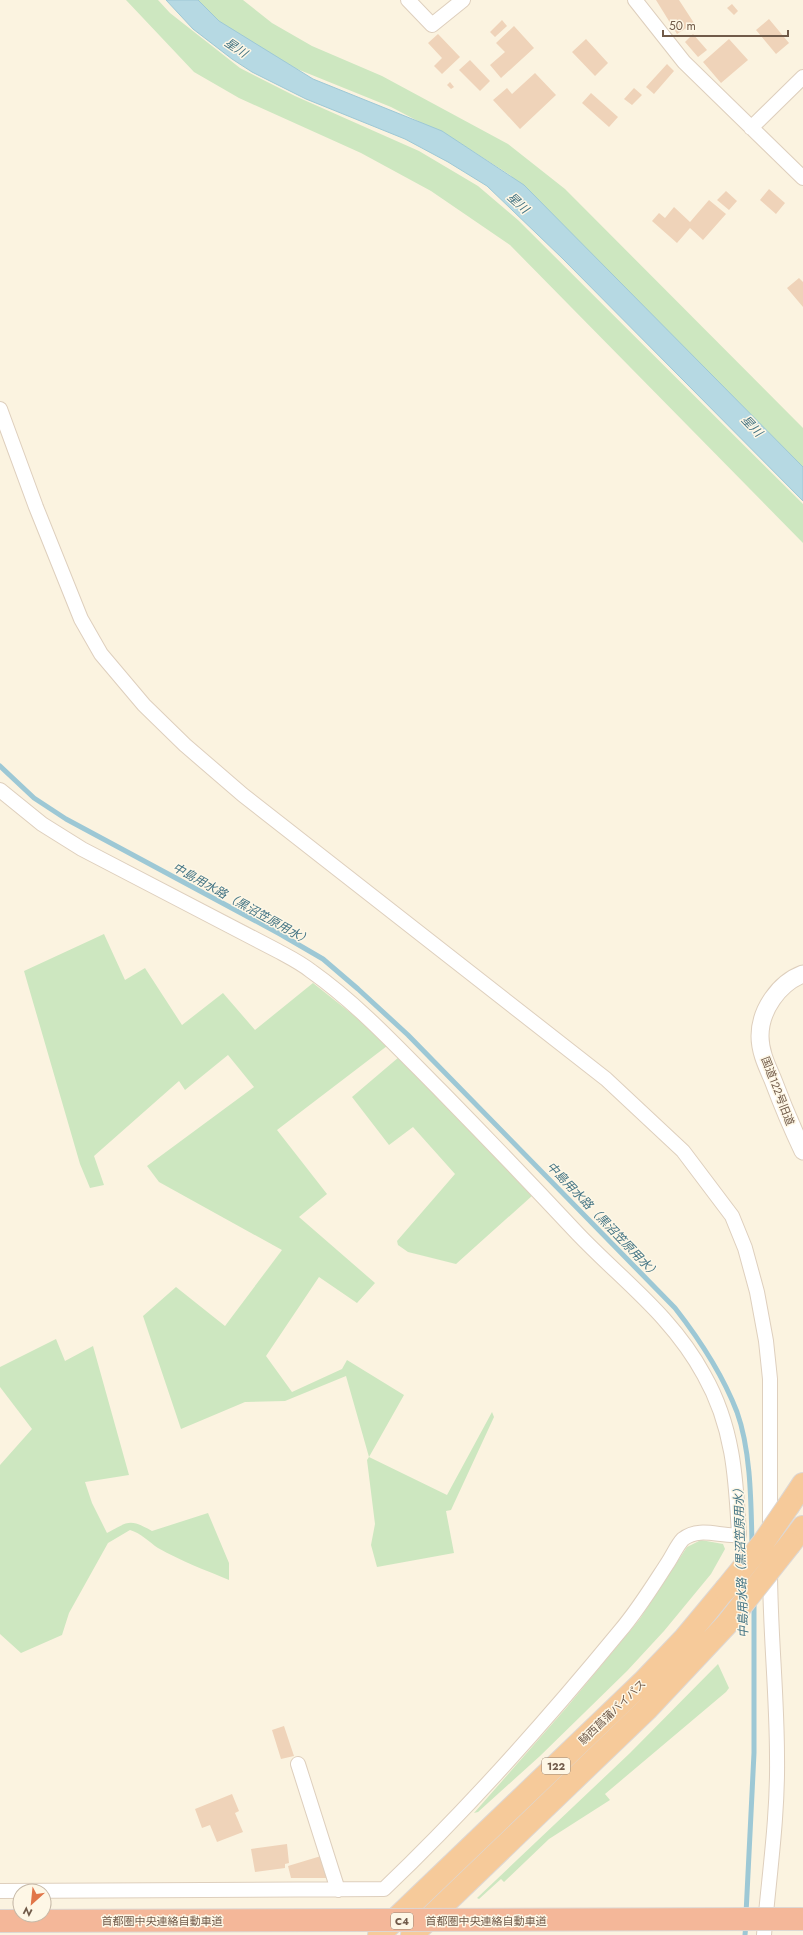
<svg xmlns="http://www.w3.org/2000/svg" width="803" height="1935" viewBox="0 0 803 1935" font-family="Jost,'Noto Sans JP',sans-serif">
<rect width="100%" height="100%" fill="#fbf3e0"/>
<path fill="#cde7c0" d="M 126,0 L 158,0 L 170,13 L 240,68 L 295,96 L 419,151 L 478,186 L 518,220 L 803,504 L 803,543 L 510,245 L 431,191 L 361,153 L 239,98 L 194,72 Z
M 196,0 L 243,0 L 272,23 L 312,46 L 382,76 L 508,144 L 565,189 L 803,428 L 803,467 L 510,175 L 460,143 L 391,107 L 297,69 L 218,23 Z
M 104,934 L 125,980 L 145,968 L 182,1025 L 223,993 L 255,1030 L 313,983 L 357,1018 L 387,1046 L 277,1130 L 327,1194 L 299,1217 L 375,1283 L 357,1303 L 319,1277 L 266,1356 L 292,1392 L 342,1369 L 347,1360 L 404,1395 L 369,1457 L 447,1495 L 492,1412 L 494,1417 L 451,1510 L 446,1511 L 454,1553 L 377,1567 L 371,1545 L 375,1524 L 367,1460 L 369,1457 L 346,1376 L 285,1401 L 245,1402 L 181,1429 L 143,1316 L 176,1287 L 225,1326 L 282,1250 L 159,1182 L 147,1166 L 254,1087 L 228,1055 L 185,1090 L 179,1081 L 94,1156 L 104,1185 L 90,1188 L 80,1164 L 24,971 Z
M 399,1057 L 533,1195 L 456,1264 L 408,1252 L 398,1245 L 397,1241 L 455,1174 L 413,1127 L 389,1145 L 352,1097 Z
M 56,1339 L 65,1361 L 93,1346 L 129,1475 L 85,1482 L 92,1503 L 107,1533 C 128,1522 129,1518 152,1531 L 208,1513 L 229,1563 L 229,1580 C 205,1570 181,1561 158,1548 C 149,1542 141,1533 130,1530 L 108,1543 L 69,1613 L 62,1635 L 21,1653 L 0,1634 L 0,1465 L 32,1429 L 0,1387 L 0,1367 Z
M 701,1540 L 723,1544 L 725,1549 L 711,1574 L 664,1631 L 627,1671 L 540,1756 L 478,1812 L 474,1813 L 567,1707 L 639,1620 L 687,1547 Z
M 718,1664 L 729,1688 L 726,1692 L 605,1794 L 610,1800 L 549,1839 L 504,1882 L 501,1879 L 479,1899 L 477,1898 L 630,1753 Z"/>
<path fill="#b6d9e3" stroke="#9dc8d5" d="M 166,0 L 198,0 L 219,21 L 313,79 L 442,131 L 524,185 L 803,467 L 803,501 L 562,258 L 487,186 L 448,162 L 405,139 L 306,99 L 252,72 L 232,59 L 193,29 Z"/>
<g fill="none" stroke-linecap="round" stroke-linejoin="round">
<path stroke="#9dc8d5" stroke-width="5" d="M 0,766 L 34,798 L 66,819 L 280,934 L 323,959 L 358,989 L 408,1035 L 675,1308 C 700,1340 722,1373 737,1412 C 751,1451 751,1503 752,1544
M 746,1914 L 754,1753 L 754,1602
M 745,1935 L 746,1924"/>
</g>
<path fill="#efd3b9" d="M 656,0 L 679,0 L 694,23 L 677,34 Z
M 732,4 L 738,11 L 734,15 L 727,8 Z
M 769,19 L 789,43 L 776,54 L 756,30 Z
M 502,20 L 507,26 L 495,37 L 490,32 Z
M 514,26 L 534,48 L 501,78 L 490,65 L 505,52 L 496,43 Z
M 438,34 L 460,57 L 442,74 L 434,66 L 442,58 L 428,43 Z
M 693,34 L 707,50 L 698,57 L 685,42 Z
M 586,39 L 608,63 L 595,76 L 572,52 Z
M 729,39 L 748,60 L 721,83 L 703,62 Z
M 470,60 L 490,81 L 480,91 L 459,70 Z
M 667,64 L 674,71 L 654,94 L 646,87 Z
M 535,73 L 556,95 L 520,129 L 493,100 L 507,88 L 512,94 Z
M 450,82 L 454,87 L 451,89 L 447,85 Z
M 634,88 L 642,95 L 632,105 L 624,99 Z
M 591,93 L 618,117 L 609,127 L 582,103 Z
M 769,189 L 785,203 L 776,214 L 760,200 Z
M 726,191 L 737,201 L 729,210 L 717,200 Z
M 709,200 L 726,214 L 703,240 L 690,228 L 677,243 L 652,221 L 659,213 L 665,218 L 674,207 L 690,222 Z
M 799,278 L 803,282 L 803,307 L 787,288 Z
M 284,1726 L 294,1756 L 281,1759 L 272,1730 Z
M 232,1794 L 239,1811 L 235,1813 L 243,1832 L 217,1842 L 210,1825 L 202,1828 L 195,1809 Z
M 287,1844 L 289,1863 L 285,1864 L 285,1868 L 255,1872 L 251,1849 Z
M 321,1856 L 328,1878 L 291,1878 L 288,1866 Z"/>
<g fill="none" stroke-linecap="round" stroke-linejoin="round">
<defs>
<path id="minor" d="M 408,0 L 432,25 L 463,0
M 635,0 L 684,62 L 803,178
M 751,128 L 803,77
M 0,409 L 36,507 L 81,619 L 101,654 L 144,705 L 185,745 L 243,795 L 606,1079 L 683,1151 L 732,1216 L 745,1248 L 757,1292 L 766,1341 L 770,1379 L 770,1532
M 0,790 L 42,824 L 82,849 L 278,951 C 289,957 301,963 311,971 C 359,1005 400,1050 442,1092 C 488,1139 533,1186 578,1234 C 623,1281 672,1316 704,1375 C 733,1426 736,1477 739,1535 C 720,1537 700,1526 683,1539 C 677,1545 672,1557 667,1564 C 652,1587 638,1610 620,1631 C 546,1721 469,1808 384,1889 L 0,1891
M 298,1764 L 338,1890
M 764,1935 C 769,1876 778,1816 777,1757 C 777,1694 770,1632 770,1569"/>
<path id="tertiary" d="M 803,974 C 779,983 760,1010 760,1036 C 760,1052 767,1066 773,1080 C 782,1104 792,1128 803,1151"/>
<path id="trunk" d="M 789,1505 L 803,1484
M 790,1544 L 803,1527
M 379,1935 L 643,1682 L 685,1638 L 725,1590
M 412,1935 L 648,1708 L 726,1625"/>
</defs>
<use href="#minor" stroke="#decfbd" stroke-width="16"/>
<use href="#tertiary" stroke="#decfbd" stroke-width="19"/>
<use href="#trunk" stroke="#ddd7d3" stroke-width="24"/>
<use href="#minor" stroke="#fff" stroke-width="14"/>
<use href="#tertiary" stroke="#fff" stroke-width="17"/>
<use href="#trunk" stroke="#f6ca9a" stroke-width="22"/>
<defs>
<path id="trunk-bridge" d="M 725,1590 L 763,1543 L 789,1505
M 726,1625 L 790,1544"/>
<path id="motorway-bridge" d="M 0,1921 L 803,1919"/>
</defs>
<use href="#trunk-bridge" stroke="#ddd7d3" stroke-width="24" stroke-linecap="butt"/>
<use href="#motorway-bridge" stroke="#ddd7d3" stroke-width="24" stroke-linecap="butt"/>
<use href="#trunk-bridge" stroke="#f6ca9a" stroke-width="22"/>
<use href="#motorway-bridge" stroke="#f4b799" stroke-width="22"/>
</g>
<g text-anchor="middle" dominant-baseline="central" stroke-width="3" stroke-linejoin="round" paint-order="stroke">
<g fill="#fef7e6" stroke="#9b8978" stroke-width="1">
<rect x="542" y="1758" width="28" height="16" rx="3"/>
<rect x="391" y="1913" width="22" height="16" rx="3"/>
</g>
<g font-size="10" font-weight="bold" fill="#705a49">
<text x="556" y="1766">122</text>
<text x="402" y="1921">C4</text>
</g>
<g font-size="11" fill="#705a49" stroke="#fef7e6">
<text transform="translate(778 1091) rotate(69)">国道122号旧道</text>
<text transform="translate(612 1712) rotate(-44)">騎西菖蒲バイパス</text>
<text x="162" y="1921">首都圏中央連絡自動車道</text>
<text x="486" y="1921">首都圏中央連絡自動車道</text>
</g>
<g font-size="12" font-style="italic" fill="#437484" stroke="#fef7e6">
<text transform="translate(236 48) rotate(34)">星川</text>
<text transform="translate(518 203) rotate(42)">星川</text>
<text transform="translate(752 426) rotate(46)">星川</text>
<text transform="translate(242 904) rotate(29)">中島用水路（黒沼笠原用水）</text>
<text transform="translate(603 1220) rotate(46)">中島用水路（黒沼笠原用水）</text>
<text transform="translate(741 1560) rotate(-92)">中島用水路（黒沼笠原用水）</text>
</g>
</g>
<g transform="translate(32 1903) rotate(207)"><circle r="19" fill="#fef7e6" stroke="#c5b8a7"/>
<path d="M0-3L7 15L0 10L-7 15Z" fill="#e17649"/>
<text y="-6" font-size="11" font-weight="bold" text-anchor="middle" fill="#705a49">N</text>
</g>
<path d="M663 30v6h125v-6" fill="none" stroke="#705a49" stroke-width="2"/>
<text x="669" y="30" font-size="12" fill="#705a49" stroke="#fef7e6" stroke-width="3" paint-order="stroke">50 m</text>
</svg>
